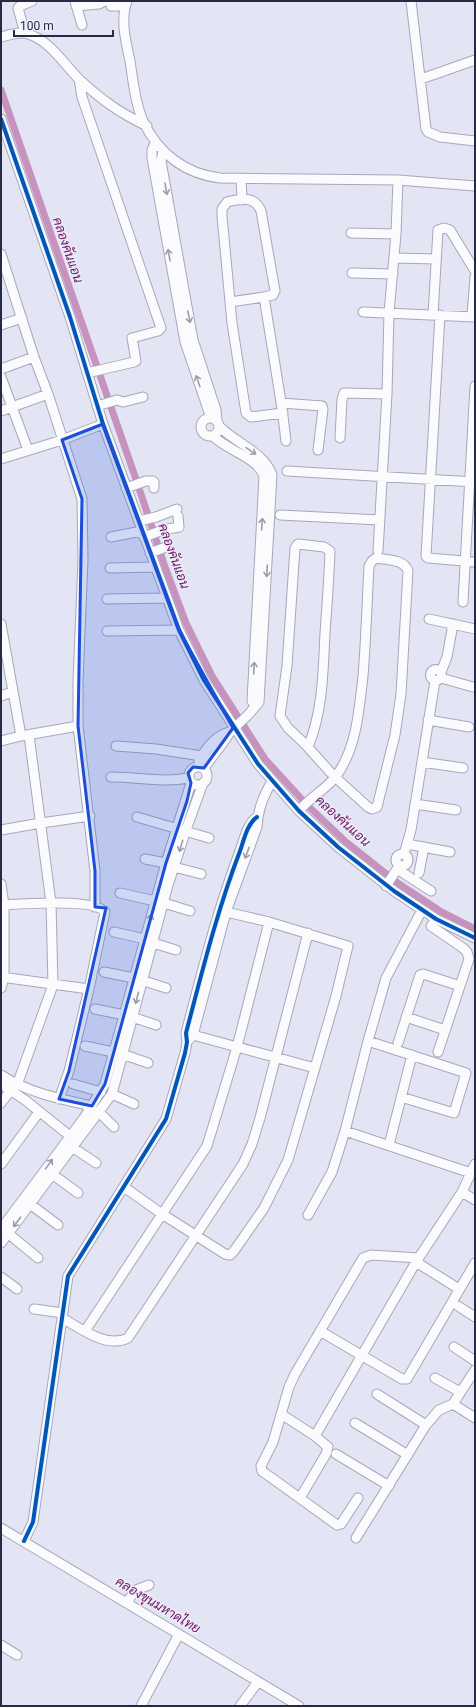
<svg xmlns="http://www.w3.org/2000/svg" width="476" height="1707" viewBox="0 0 476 1707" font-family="Roboto,Sarabun,sans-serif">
<rect width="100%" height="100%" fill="#e3e5f4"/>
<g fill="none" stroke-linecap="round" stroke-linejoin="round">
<path stroke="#c792be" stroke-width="7" d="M 1,90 L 138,485 L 165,567 L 186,623 L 212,676 L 265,759 L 307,805 L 346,842 L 399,884 L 440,911 L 475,929"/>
<defs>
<path id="minor" d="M 75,1 L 82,25
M 127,1 C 120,20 126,42 130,61 C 133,80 135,103 143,121 C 158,153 185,174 220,178 L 398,180 L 475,186
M 411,1 L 426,129 L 428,132 L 440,137 L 475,141
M 76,6 L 99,4 L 105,1
M 111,6 L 125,6
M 25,33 L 18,8 L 20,6 L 32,1
M 1,37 C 9,35 21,31 28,34 C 51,41 64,65 81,81 C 103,101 120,113 147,126
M 79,79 L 82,97 L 161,328 L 158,331 L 132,338 L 136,361 L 134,362 L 87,373
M 421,79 L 475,60
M 1,119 L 70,317 L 103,424 L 179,630 L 204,680 L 258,764 L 299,811 L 338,847 L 394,891 L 436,919 L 475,938
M 155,143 L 152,150 L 152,158 L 185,342 L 211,418
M 163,151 L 161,161 L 193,340 L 216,410 L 217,420
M 241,179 L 242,200
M 351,233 L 396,234
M 1,254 L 34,357 L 48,394 L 82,499 L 83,560 L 78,681 L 78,726 L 95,871 L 95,907
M 395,258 L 436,259
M 352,273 L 393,274
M 230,302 L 264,297
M 363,312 L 475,317
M 433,315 L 438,230 L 444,228 L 450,230 L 475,271
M 440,315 L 426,556 L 428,558 L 475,562
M 472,316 L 475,277
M 1,325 L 22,318
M 1,369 L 34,357
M 1,377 L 28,450
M 281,403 L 322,406 L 323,409 L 318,450
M 97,406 L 117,400 L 123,402 L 143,397
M 1,411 L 48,394
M 283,413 L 251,417 L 246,413 L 232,323 L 222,216 L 222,209 L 227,202 C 241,199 254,195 261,211 L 275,291 L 273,295 L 264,297 L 265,303 L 282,408 L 286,441
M201 427a9 9 0 1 1 18 0a9 9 0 1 1-18 0Z
M 213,436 C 228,451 257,457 264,476 L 252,701 L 255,706
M 340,438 L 342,399 L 344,393 L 387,394
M 1,459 L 62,440 L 103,424
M 287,471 L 475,482
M 126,488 L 146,481 L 153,481 L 154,482 L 154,488
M 280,515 L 380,520
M 139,521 L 156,517 L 177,509
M 111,537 L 142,531
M 144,537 L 163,530 L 179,527 L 178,516
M 378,551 L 387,394 L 389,313 L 396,234 L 398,180
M 150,553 L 166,547
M 110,568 L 155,567
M 107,599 L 167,598
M 463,602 L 475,386
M 429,619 L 475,629
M 1,624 L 21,736
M 107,631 L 179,630
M430.5 675a5.5 5.5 0 1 1 11 0a5.5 5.5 0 1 1-11 0Z
M 441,672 L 447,657 L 453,624
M 441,678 L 473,687
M 1,696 L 12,692
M 428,720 L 469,727
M 1,741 L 21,736 L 78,726
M 116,746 L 156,749 L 202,756
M 308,747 C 323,711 323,672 325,633 C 327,606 329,578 330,551 L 324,547 L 298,544 L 295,548 L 287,666 L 280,716 L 288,728 L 305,744 L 331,773
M 199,761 C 205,750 216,735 230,732
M 422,762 L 463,768
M189 776a9 9 0 1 1 18 0a9 9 0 1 1-18 0Z
M 204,768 L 225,740 L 230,732 L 248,715 L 259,702 L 272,475 C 264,452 237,444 220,427
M 111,777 C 137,777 163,783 188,778
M 415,804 L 456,810
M 299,811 C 310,797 327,789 337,775 C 357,746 359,710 363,676 C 366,639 367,603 369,566 L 372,561 L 376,558 C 387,560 404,559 408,571 L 401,694 L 395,735 L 377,807 L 372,809 L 368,807 L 335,777
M 137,817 L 209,838
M 1,830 L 41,823 L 90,816
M 407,844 L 450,852
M396 860a6 6 0 1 1 12 0a6 6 0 1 1-12 0Z
M 404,854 L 411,830 L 435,681
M 145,859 L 166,863
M 174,867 L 201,874
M 397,869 L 431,891
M 419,873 L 424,847
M 1,884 L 4,905 L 4,977 L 1,988
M 386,886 L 399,866
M 120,893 L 155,901
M 164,903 L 190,911
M 1,905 C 19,904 95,898 105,912 L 89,989 L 69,1071 L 59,1099
M 436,919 L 431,926 L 463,948 L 467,952 L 469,959 L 438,1052
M 114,932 L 145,939
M 153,943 L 176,950
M 104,972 L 134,978
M 1,977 L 89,989
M 141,980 L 166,988
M 95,1009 L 124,1015
M 132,1017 L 156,1025
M 406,1017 L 445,1030
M 193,1035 L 315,1068
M 368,1041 L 466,1073 L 454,1113 L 401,1097
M 187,1042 L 193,1035 L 226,912 L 257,827 C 258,809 263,797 272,781
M 398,1043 L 420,975 L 423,974 L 460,986
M 85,1046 L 113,1052
M 122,1054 L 148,1063
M 1,1075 C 29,1093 60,1099 92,1106
M 1,1084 L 25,1100 L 70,1136
M 73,1084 L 101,1092
M 17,1085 L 53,985 L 51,903 L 29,735
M 112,1094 L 134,1104
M 1,1103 L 11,1090
M 99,1112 L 114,1127
M 345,1131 L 471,1173
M 389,1145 L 412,1055
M 72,1147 L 96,1163
M 1,1164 L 39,1112
M 52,1174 L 78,1193
M 124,1187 L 162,1214 L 225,1254 L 230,1255 L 234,1251 L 264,1208 L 288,1160 L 336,996 L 348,946 L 269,922 L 226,912
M 462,1192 L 475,1200
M 30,1204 L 58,1225
M 308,1215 L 332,1172 L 345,1131 L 368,1041 L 386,978 L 422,910
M 1,1229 L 84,1118 L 105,1084 L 166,863 L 191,783
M 4,1230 L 38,1258
M 1,1243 L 112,1094 L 168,885 L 186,830 L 203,783
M 416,1262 L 459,1289
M 1,1277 L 17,1289
M 458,1306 L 475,1317
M 34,1309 L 63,1313
M 62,1318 C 80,1328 107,1349 128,1338 L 243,1164 L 252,1144 L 260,1118 L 308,933
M 85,1331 L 207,1146 L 237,1047 L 269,922
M 320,1331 L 402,1379 L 407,1379 L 475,1263
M 454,1347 L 475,1361
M 435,1378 L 460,1392
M 377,1394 L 426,1425
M 453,1404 L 475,1418
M 281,1414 L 315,1436 L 328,1447 L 326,1454 L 300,1498
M 355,1423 L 408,1455
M 315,1436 L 416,1262 L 462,1192 L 475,1164
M 336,1454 L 389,1486
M 358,1498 L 341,1524 L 337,1525 L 262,1471 L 261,1466 L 273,1442 L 289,1387 L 295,1374 L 363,1258 L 371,1255 L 419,1258
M 1,1528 L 299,1706
M 356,1538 L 426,1425 L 439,1410 L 453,1404 L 475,1370
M 24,1541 L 33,1522 L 68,1276 L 166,1119 L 185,1053 L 187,1042 L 186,1033 C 202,972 217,911 240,851 C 244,840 247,824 257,817
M 127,1602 L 136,1590 L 149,1585
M 1,1645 L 17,1655
M 141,1706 L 179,1634
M 240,1706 L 258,1682"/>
</defs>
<use href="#minor" stroke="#a6a8ba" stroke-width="11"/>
<use href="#minor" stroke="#fbfbfd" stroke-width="9"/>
<defs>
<path id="cycleway" d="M 1,119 L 70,317 L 103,424 L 179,630 L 204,680 L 258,764 L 299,811 L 338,847 L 394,891 L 436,919 L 475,938
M 24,1541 L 33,1522 L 68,1276 L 166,1119 L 185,1053 L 187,1042 L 186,1033 C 202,972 217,911 240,851 C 244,840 247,824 257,817"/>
</defs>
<use href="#cycleway" stroke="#eceefc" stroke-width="6"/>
<use href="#cycleway" stroke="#0057b8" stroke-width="4"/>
</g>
<defs><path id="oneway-shaft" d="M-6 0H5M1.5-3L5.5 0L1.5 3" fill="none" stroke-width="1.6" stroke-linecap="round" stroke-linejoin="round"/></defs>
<g stroke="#9b9daa">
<use href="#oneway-shaft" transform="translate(166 189) rotate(80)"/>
<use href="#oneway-shaft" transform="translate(169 255) rotate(-100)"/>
<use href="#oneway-shaft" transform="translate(189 317) rotate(79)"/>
<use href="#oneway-shaft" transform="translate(198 381) rotate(-109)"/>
<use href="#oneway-shaft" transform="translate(251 451) rotate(34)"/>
<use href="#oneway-shaft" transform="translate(262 524) rotate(-86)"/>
<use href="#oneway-shaft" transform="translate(267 571) rotate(93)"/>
<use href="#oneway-shaft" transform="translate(254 668) rotate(-87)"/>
<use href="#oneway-shaft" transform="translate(181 846) rotate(107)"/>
<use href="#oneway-shaft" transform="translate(247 853) rotate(110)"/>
<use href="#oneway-shaft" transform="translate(150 920) rotate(-74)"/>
<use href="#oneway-shaft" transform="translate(137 998) rotate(105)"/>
<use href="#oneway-shaft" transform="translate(49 1164) rotate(-54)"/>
<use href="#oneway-shaft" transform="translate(17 1222) rotate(127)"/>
</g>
<path fill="#1d4ed8" fill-opacity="0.2" stroke="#1d4ed8" stroke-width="3" stroke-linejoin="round" d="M 103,424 L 179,630 L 233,728 L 204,768 L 193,767 L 188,773 L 191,783 L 187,801 L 166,863 L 105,1084 L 92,1106 L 59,1099 L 69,1071 L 106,908 L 95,907 L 95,871 L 78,726 L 82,499 L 62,440 Z"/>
<g text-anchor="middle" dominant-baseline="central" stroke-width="3" stroke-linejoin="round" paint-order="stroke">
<g font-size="13" font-style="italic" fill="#70145f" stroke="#eceefc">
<text transform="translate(68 250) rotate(71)">คลองคันแอน</text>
<text transform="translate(174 556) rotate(70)">คลองคันแอน</text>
<text transform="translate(343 821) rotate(42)">คลองคันแอน</text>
<text transform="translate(158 1605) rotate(31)">คลองขุนมหาดไทย</text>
</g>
</g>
<rect width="476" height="1707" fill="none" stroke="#262a44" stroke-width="4"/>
<path d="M14 30v6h99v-6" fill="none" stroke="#262a44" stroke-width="2"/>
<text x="20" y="30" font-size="12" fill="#262a44" stroke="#eceefc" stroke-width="3" paint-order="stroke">100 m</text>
</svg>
